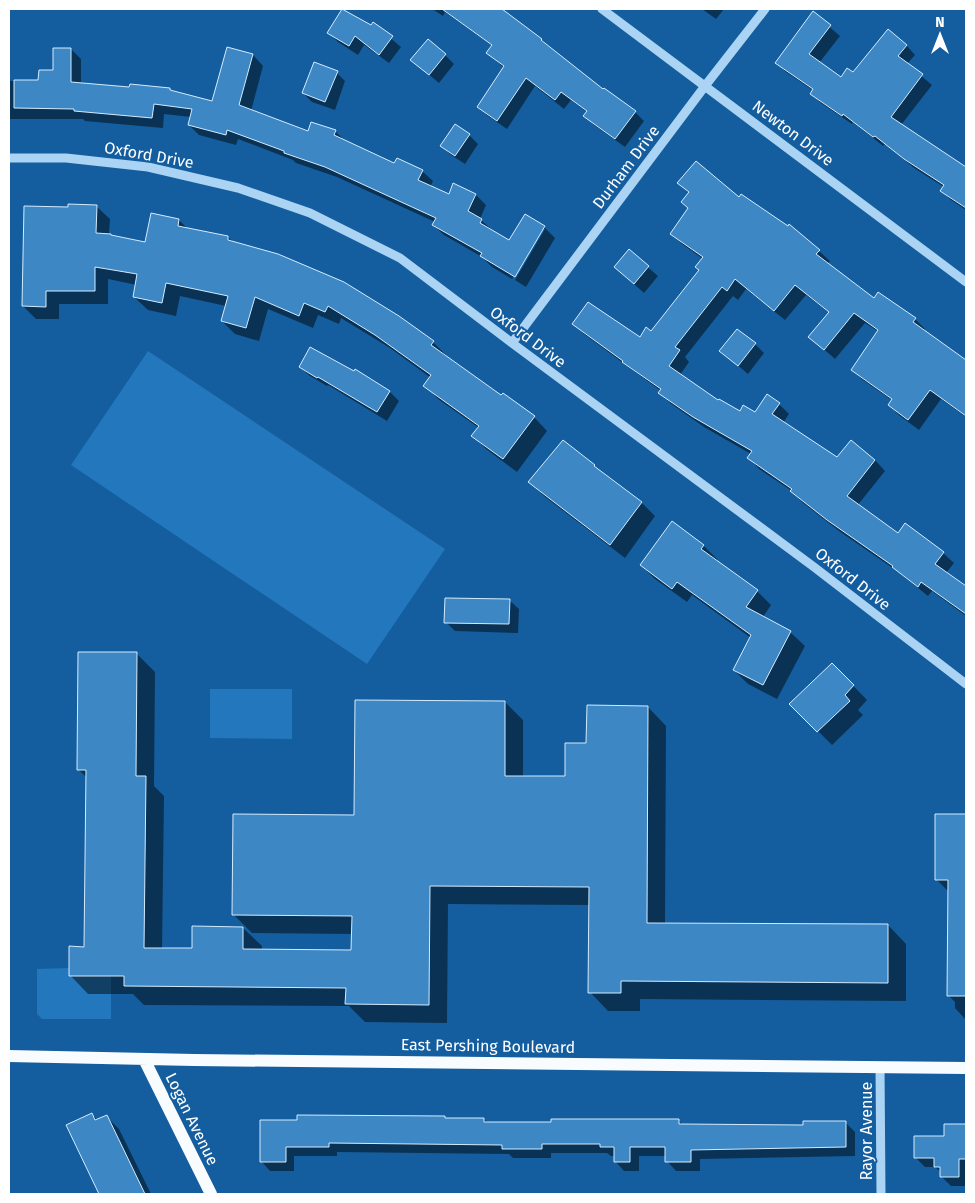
<svg xmlns="http://www.w3.org/2000/svg" width="975" height="1203" viewBox="0 0 975 1203" font-family="'Fira Sans',sans-serif">
<rect width="100%" height="100%" fill="#145e9f"/>
<path fill="#2377bc" d="M 148,351 L 445,549 L 367,664 L 71,465 Z
M 210,689 L 292,689 L 292,739 L 210,738 Z
M 69,968 L 69,976 L 111,976 L 111,1019 L 42,1019 L 37,1014 L 37,969 Z"/>
<path fill="#0007" d="M 432,9 L 499,9 L 541,39 L 550,49 L 604,91 L 635,112 L 644,121 L 625,147 L 594,125 L 585,115 L 587,112 L 571,100 L 564,109 L 535,86 L 507,129 L 488,116 L 478,107 L 504,68 L 488,53 L 493,46 L 445,12 L 443,16 Z
M 702,9 L 724,9 L 716,19 Z
M 813,13 L 840,36 L 819,63 L 841,78 L 853,74 L 906,45 L 915,55 L 907,64 L 932,85 L 901,125 L 966,168 L 966,210 L 951,200 L 942,191 L 944,187 L 914,168 L 885,144 L 883,146 L 853,122 L 852,124 L 821,103 L 812,94 L 814,91 L 786,72 L 777,63 Z
M 374,24 L 401,47 L 389,63 L 364,45 L 358,55 L 338,42 L 329,33 L 371,27 Z
M 228,48 L 253,55 L 263,66 L 251,111 L 308,132 L 335,131 L 346,142 L 395,165 L 422,171 L 433,181 L 430,187 L 449,196 L 454,185 L 476,195 L 486,205 L 480,219 L 492,230 L 510,242 L 525,216 L 544,227 L 555,238 L 526,287 L 515,280 L 545,229 L 542,229 L 512,279 L 492,267 L 482,257 L 444,235 L 433,225 L 435,222 L 337,177 L 296,163 L 293,160 L 238,139 L 236,145 L 199,135 L 189,125 L 191,117 L 164,114 L 163,128 L 85,121 L 83,119 L 9,119 L 9,81 L 40,81 L 54,71 L 71,49 L 81,59 L 81,84 L 131,89 L 169,89 L 173,92 L 213,103 Z
M 445,55 L 454,64 L 439,83 L 412,60 Z
M 336,72 L 345,81 L 335,110 L 312,102 L 303,93 Z
M 469,135 L 478,144 L 465,164 L 451,155 L 442,146 Z
M 679,183 L 739,199 L 819,251 L 830,261 L 827,264 L 874,300 L 915,319 L 925,329 L 924,331 L 966,361 L 966,417 L 941,399 L 919,430 L 900,416 L 889,405 L 893,401 L 863,380 L 852,370 L 879,332 L 865,323 L 835,359 L 810,337 L 830,313 L 806,295 L 785,320 L 746,289 L 738,300 L 733,296 L 685,357 L 689,362 L 680,375 L 719,402 L 741,413 L 756,414 L 779,404 L 789,414 L 783,423 L 838,459 L 875,460 L 885,471 L 857,506 L 898,535 L 906,524 L 943,553 L 954,563 L 946,573 L 966,588 L 966,616 L 932,591 L 928,596 L 897,571 L 839,531 L 802,502 L 792,491 L 759,469 L 749,458 L 751,454 L 704,427 L 670,403 L 660,392 L 661,391 L 584,334 L 574,324 L 640,339 L 651,332 L 700,270 L 703,259 L 682,244 L 672,234 L 690,209 L 689,193 Z
M 96,206 L 110,219 L 109,234 L 112,237 L 146,244 L 179,220 L 188,229 L 228,237 L 233,242 L 433,342 L 446,355 L 445,357 L 502,397 L 534,417 L 547,431 L 517,472 L 486,449 L 473,436 L 479,428 L 438,399 L 425,385 L 431,378 L 390,348 L 341,318 L 339,324 L 318,315 L 313,328 L 268,309 L 259,341 L 235,334 L 222,321 L 226,306 L 180,296 L 176,316 L 148,310 L 134,297 L 137,285 L 108,279 L 108,304 L 59,304 L 59,319 L 36,319 L 23,306 L 70,208 Z
M 629,251 L 658,276 L 644,293 L 625,276 Z
M 755,344 L 764,353 L 748,374 L 721,351 Z
M 300,367 L 354,373 L 355,371 L 390,392 L 399,401 L 387,421 L 328,385 L 327,386 L 310,376 Z
M 594,466 L 601,473 L 641,502 L 655,516 L 625,558 L 544,496 L 530,482 Z
M 704,546 L 718,560 L 716,562 L 757,591 L 771,605 L 763,617 L 790,632 L 805,646 L 777,699 L 748,684 L 734,670 L 751,638 L 692,595 L 687,602 L 655,579 L 641,565 Z
M 509,600 L 519,609 L 518,633 L 455,631 L 446,622 Z
M 136,653 L 155,672 L 154,786 L 164,796 L 162,949 L 194,949 L 243,928 L 262,946 L 262,951 L 352,952 L 353,934 L 252,933 L 234,915 L 355,817 L 505,702 L 523,720 L 523,777 L 566,778 L 588,744 L 648,707 L 666,726 L 665,924 L 888,925 L 906,944 L 906,1001 L 640,999 L 640,1011 L 608,1011 L 590,992 L 590,905 L 448,904 L 447,1023 L 365,1022 L 349,1006 L 144,1005 L 133,994 L 88,994 L 70,975 L 85,948 L 87,778 L 78,769 Z
M 832,664 L 867,700 L 858,710 L 863,715 L 832,745 L 791,704 Z
M 936,815 L 966,815 L 966,1020 L 955,1008 L 955,1002 L 948,995 L 949,892 L 936,879 Z
M 91,1114 L 98,1120 L 106,1116 L 119,1129 L 151,1194 L 103,1194 L 99,1191 Z
M 445,1117 L 447,1119 L 484,1119 L 488,1123 L 679,1121 L 684,1126 L 804,1126 L 846,1123 L 855,1132 L 855,1156 L 700,1159 L 700,1171 L 676,1171 L 667,1161 L 667,1156 L 639,1156 L 639,1171 L 624,1171 L 615,1161 L 615,1156 L 611,1156 L 607,1153 L 551,1153 L 551,1158 L 513,1158 L 509,1154 L 337,1152 L 337,1156 L 294,1156 L 294,1171 L 270,1171 L 261,1161 L 261,1121 Z
M 946,1125 L 966,1125 L 966,1186 L 951,1186 L 942,1177 L 942,1173 L 935,1167 L 925,1167 L 916,1158 L 946,1137 Z"/>
<path fill="#3d87c5" stroke="#d4ebfd" d="M 342,9 L 371,25 L 373,22 L 393,36 L 379,55 L 355,36 L 349,46 L 327,33 Z
M 442,9 L 502,9 L 542,39 L 541,40 L 603,89 L 604,88 L 636,111 L 615,139 L 583,116 L 587,111 L 561,92 L 555,100 L 526,78 L 497,121 L 477,107 L 504,66 L 486,53 L 492,45 Z
M 813,11 L 831,25 L 809,54 L 841,77 L 847,68 L 853,72 L 888,29 L 907,45 L 898,56 L 923,74 L 891,117 L 966,167 L 966,208 L 940,191 L 944,185 L 904,159 L 875,136 L 873,137 L 843,114 L 842,116 L 810,94 L 813,89 L 775,63 Z
M 428,39 L 446,54 L 429,75 L 410,60 Z
M 227,47 L 253,54 L 239,105 L 308,131 L 311,122 L 336,130 L 334,135 L 394,163 L 397,158 L 423,170 L 418,180 L 449,194 L 453,183 L 476,194 L 468,211 L 482,219 L 480,223 L 509,240 L 525,214 L 545,226 L 515,277 L 480,256 L 482,253 L 432,225 L 436,218 L 325,167 L 284,153 L 284,151 L 227,130 L 226,135 L 188,125 L 192,109 L 154,104 L 152,118 L 74,111 L 74,109 L 14,108 L 14,80 L 38,80 L 39,70 L 53,70 L 53,48 L 71,48 L 71,82 L 129,87 L 130,84 L 170,88 L 170,90 L 212,101 Z
M 314,62 L 338,71 L 325,102 L 302,93 Z
M 455,124 L 470,134 L 455,156 L 440,146 Z
M 696,161 L 739,197 L 741,194 L 788,226 L 789,224 L 820,250 L 816,254 L 874,298 L 878,292 L 916,318 L 913,322 L 966,360 L 966,416 L 930,390 L 908,420 L 888,405 L 892,399 L 851,370 L 878,330 L 854,313 L 824,350 L 808,337 L 829,312 L 795,285 L 774,311 L 735,279 L 727,291 L 722,287 L 675,347 L 680,350 L 669,366 L 718,400 L 719,399 L 740,411 L 743,405 L 755,412 L 767,394 L 780,403 L 772,414 L 837,457 L 851,440 L 875,460 L 847,496 L 898,533 L 905,523 L 944,552 L 935,564 L 966,586 L 966,614 L 921,582 L 918,587 L 892,567 L 893,566 L 827,520 L 790,491 L 792,489 L 747,458 L 752,451 L 693,417 L 658,393 L 661,389 L 622,362 L 623,361 L 572,324 L 588,302 L 640,337 L 646,327 L 651,331 L 699,270 L 695,267 L 703,257 L 670,234 L 688,208 L 681,202 L 689,192 L 677,183 Z
M 68,204 L 97,205 L 96,233 L 111,234 L 111,235 L 145,242 L 151,213 L 179,219 L 178,226 L 228,236 L 228,240 L 278,254 L 344,282 L 399,316 L 434,341 L 431,345 L 501,395 L 503,393 L 535,416 L 503,459 L 471,436 L 479,426 L 423,386 L 431,375 L 375,335 L 328,306 L 325,312 L 304,303 L 299,316 L 255,297 L 246,328 L 221,321 L 228,296 L 166,283 L 162,303 L 133,297 L 137,274 L 95,267 L 95,291 L 46,291 L 46,307 L 22,306 L 24,206 L 68,207 Z
M 629,249 L 649,266 L 634,284 L 614,267 Z
M 737,329 L 756,343 L 738,366 L 719,351 Z
M 310,347 L 354,371 L 355,369 L 390,391 L 377,412 L 318,377 L 317,378 L 299,367 Z
M 563,440 L 595,465 L 594,466 L 642,502 L 610,545 L 528,482 Z
M 672,521 L 704,545 L 701,549 L 758,590 L 746,607 L 791,631 L 763,685 L 733,670 L 751,635 L 677,582 L 672,589 L 640,565 Z
M 445,598 L 510,599 L 509,624 L 444,623 Z
M 78,652 L 137,652 L 136,776 L 146,776 L 144,948 L 192,948 L 192,926 L 243,927 L 243,949 L 351,950 L 352,916 L 232,915 L 233,814 L 354,815 L 355,700 L 505,701 L 505,776 L 565,776 L 565,743 L 586,743 L 587,705 L 648,706 L 647,923 L 888,924 L 888,983 L 621,981 L 621,993 L 588,993 L 589,887 L 430,886 L 429,1005 L 345,1004 L 346,988 L 124,986 L 124,976 L 69,976 L 69,946 L 84,947 L 86,770 L 77,770 Z
M 832,663 L 854,685 L 845,695 L 850,701 L 817,732 L 789,704 Z
M 935,814 L 966,814 L 966,996 L 947,996 L 948,880 L 935,880 Z
M 92,1113 L 95,1120 L 107,1115 L 145,1194 L 99,1194 L 66,1125 Z
M 297,1115 L 445,1116 L 445,1118 L 484,1118 L 484,1122 L 551,1122 L 551,1119 L 679,1119 L 679,1124 L 803,1125 L 803,1121 L 846,1121 L 846,1147 L 691,1150 L 691,1162 L 665,1162 L 665,1147 L 630,1147 L 630,1162 L 614,1162 L 614,1147 L 600,1147 L 600,1144 L 542,1144 L 542,1149 L 502,1149 L 502,1145 L 329,1143 L 329,1147 L 286,1147 L 286,1162 L 260,1162 L 260,1120 L 297,1120 Z
M 944,1124 L 966,1124 L 966,1159 L 959,1159 L 959,1177 L 940,1177 L 940,1167 L 934,1167 L 934,1158 L 914,1158 L 914,1136 L 944,1136 Z"/>
<g fill="none" stroke-linecap="round" stroke-linejoin="round">
<path stroke="#abd4f4" stroke-width="9" d="M 602,9 L 966,282
M 9,158 L 66,158 L 148,167 L 238,188 L 310,213 L 400,258 L 512,343 L 814,567 L 966,684
M 512,343 L 705,86 L 765,9
M 880,1067 L 881,1194"/>
<path stroke="#f8fcff" stroke-width="12" d="M 9,1056 L 194,1060 L 966,1068
M 144,1059 L 211,1194"/>
</g>
<g text-anchor="middle" dominant-baseline="central" stroke-width="4" stroke-linejoin="round" paint-order="stroke">
<g font-size="16" fill="#fff" stroke="#145e9f">
<text transform="translate(793 133) rotate(37)">Newton Drive</text>
<text transform="translate(149 155) rotate(10)">Oxford Drive</text>
<text transform="translate(626 167) rotate(-53)">Durham Drive</text>
<text transform="translate(528 337) rotate(37)">Oxford Drive</text>
<text transform="translate(853 579) rotate(38)">Oxford Drive</text>
<text transform="translate(488 1046) rotate(1)">East Pershing Boulevard</text>
<text transform="translate(192 1119) rotate(64)">Logan Avenue</text>
<text transform="translate(866 1131) rotate(-90)">Rayor Avenue</text>
</g>
</g>
<rect width="975" height="1203" fill="none" stroke="#ffffff" stroke-width="20"/>
<g transform="translate(940 35)" stroke="#145e9f" stroke-width="4" paint-order="stroke">
<path d="M0-4L9 19L0 12L-9 19Z" fill="#ffffff"/>
<text y="-8" font-size="14" font-weight="bold" text-anchor="middle" fill="#ffffff">N</text>
</g>
</svg>
